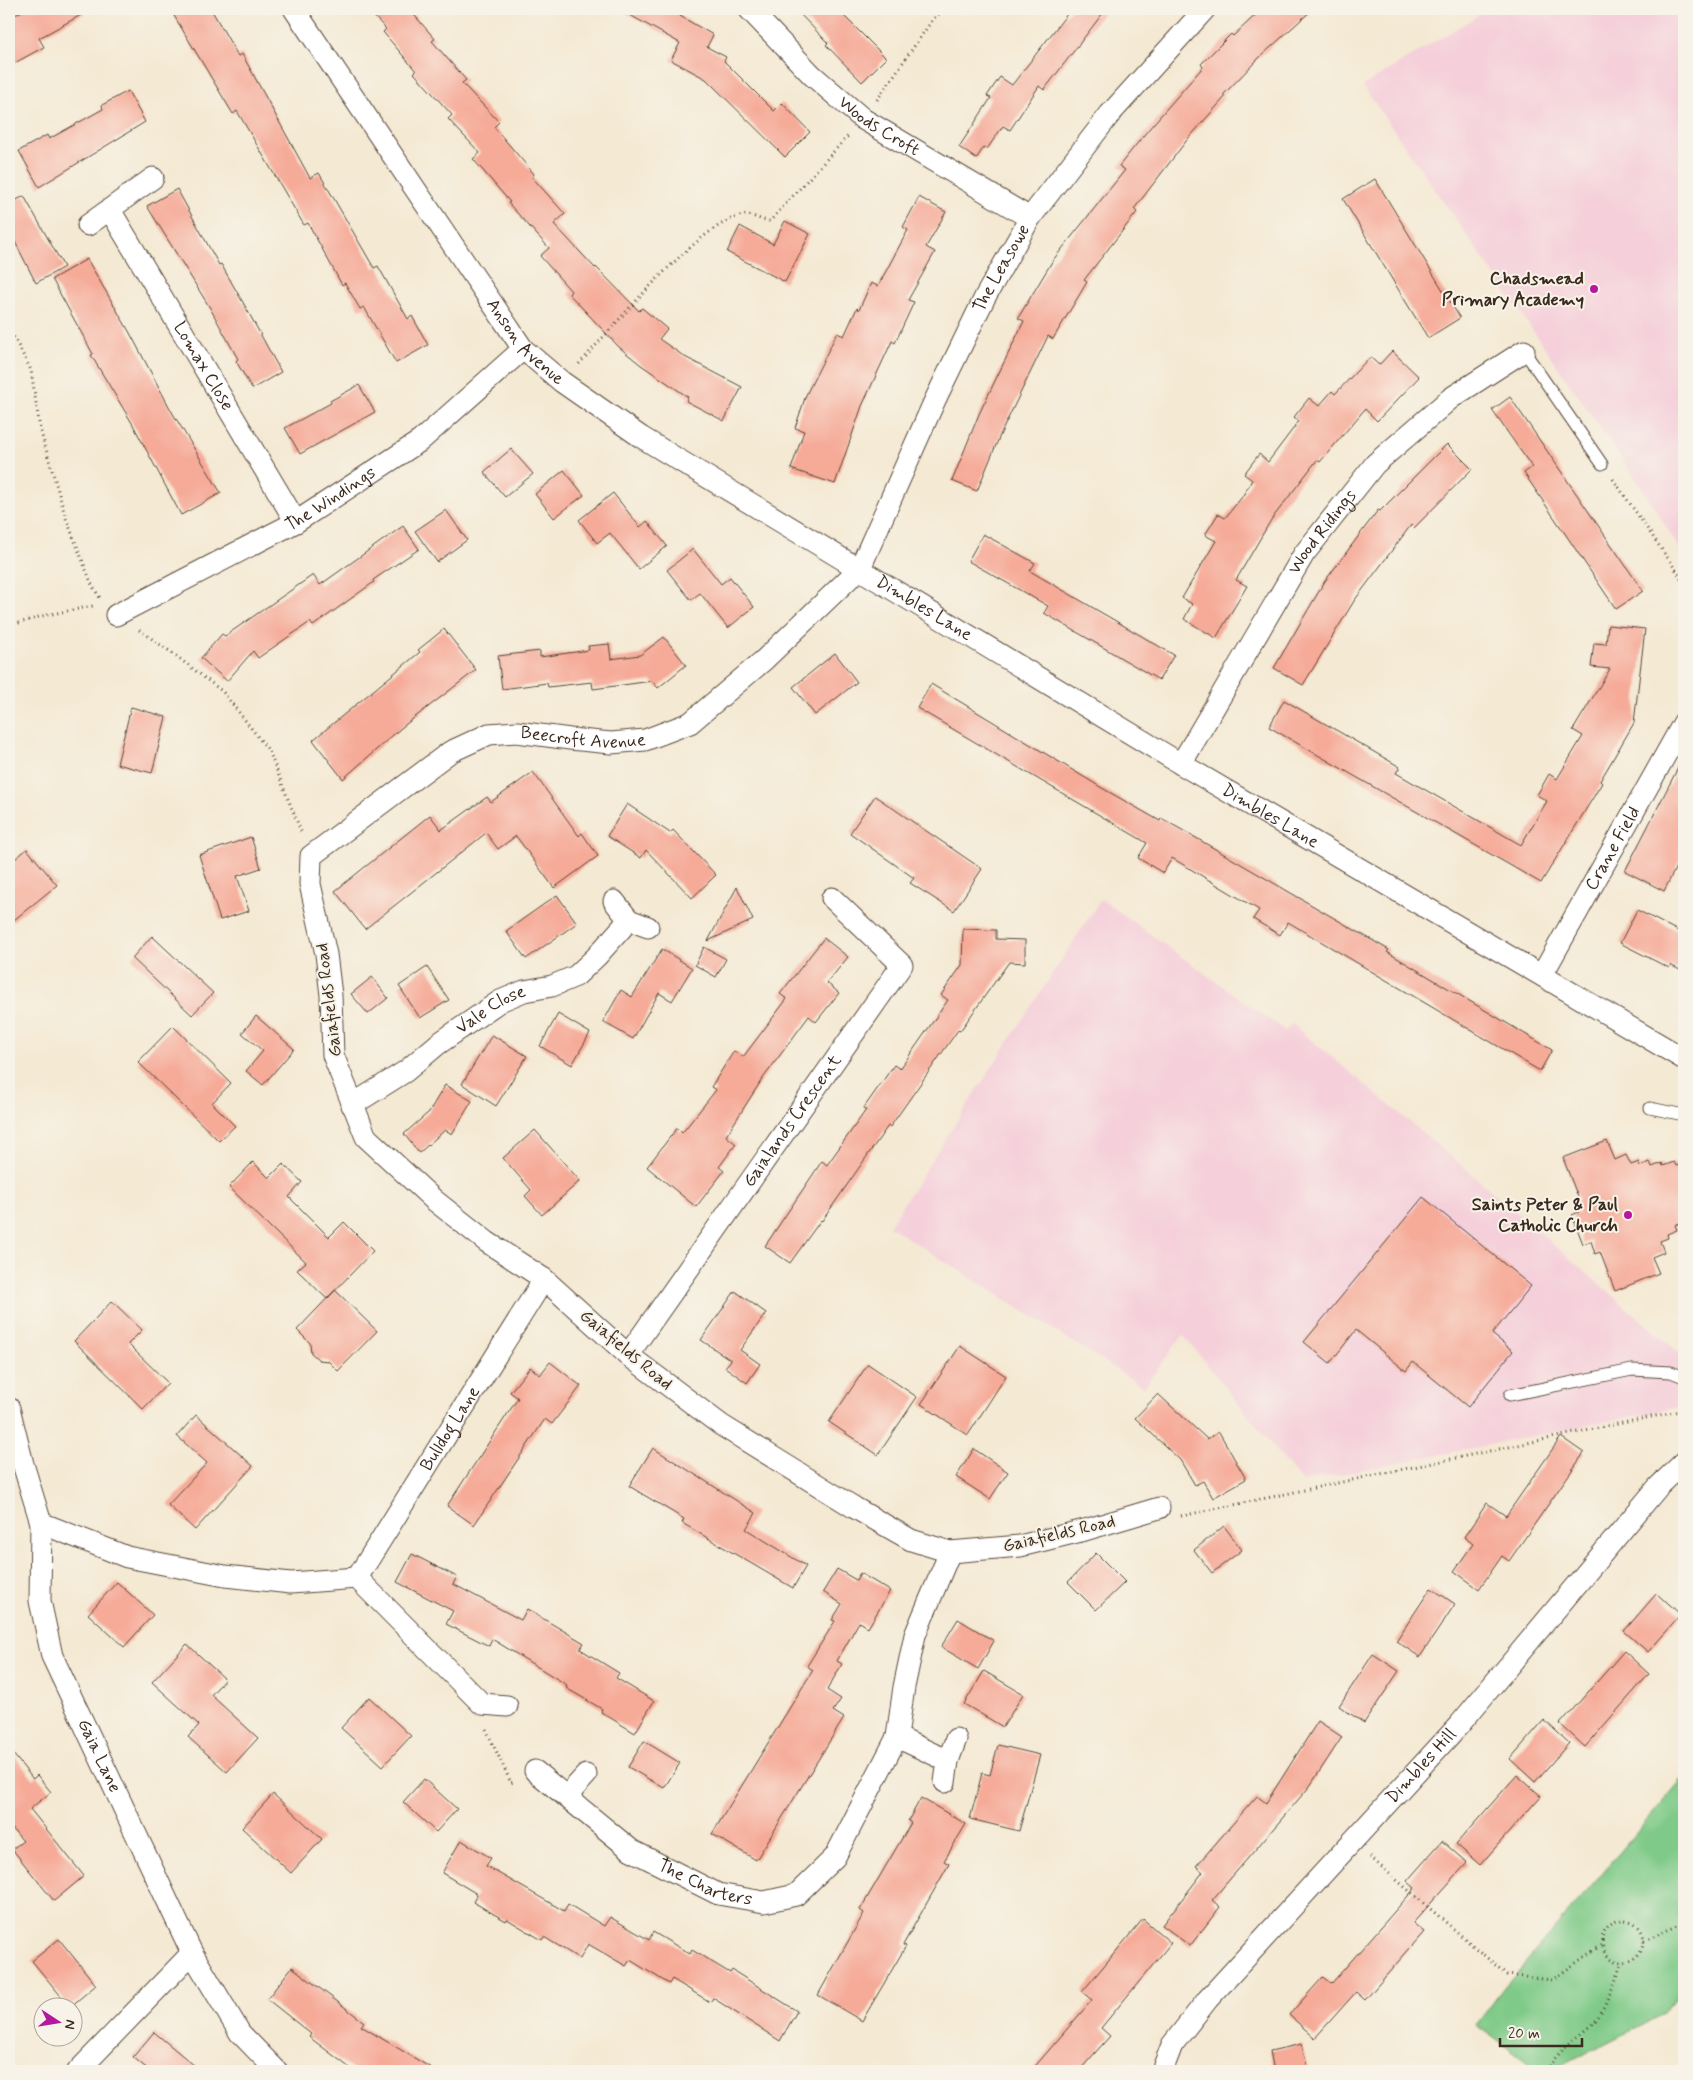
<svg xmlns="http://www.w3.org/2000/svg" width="1693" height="2080" viewBox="0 0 1693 2080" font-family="Mynerve,sans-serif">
<rect width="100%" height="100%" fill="#f7f3e8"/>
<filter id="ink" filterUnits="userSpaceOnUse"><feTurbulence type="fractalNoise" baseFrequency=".02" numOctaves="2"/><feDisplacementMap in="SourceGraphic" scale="10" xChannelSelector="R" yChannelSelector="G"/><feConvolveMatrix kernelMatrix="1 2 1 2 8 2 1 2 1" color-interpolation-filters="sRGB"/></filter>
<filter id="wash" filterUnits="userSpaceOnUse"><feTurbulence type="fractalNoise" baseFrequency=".0096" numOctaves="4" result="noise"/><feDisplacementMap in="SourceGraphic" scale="20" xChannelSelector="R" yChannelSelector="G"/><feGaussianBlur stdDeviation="1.12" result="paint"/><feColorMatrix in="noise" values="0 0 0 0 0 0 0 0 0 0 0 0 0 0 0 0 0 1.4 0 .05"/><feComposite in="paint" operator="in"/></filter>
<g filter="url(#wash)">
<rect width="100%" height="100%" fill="#f4e9d3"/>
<path fill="#f5cfda" d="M 1488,9 L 1684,9 L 1684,556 L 1645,492 L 1363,86 Z
M 1101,899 L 1285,1031 L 1292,1024 L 1453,1158 L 1684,1357 L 1684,1406 L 1302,1482 L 1183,1335 L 1144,1387 L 889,1226 Z"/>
<path fill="#7fca88" stroke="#5d7a53" d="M 1684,1777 L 1684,1987 L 1663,2014 L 1551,2071 L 1539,2071 L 1476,2025 L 1504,1988 Z"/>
<g id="blocks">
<path fill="#f6aa98" d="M 26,9 L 92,9 L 39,38 L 44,47 L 9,66 L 9,18 Z
M 170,9 L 211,9 L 238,56 L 242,54 L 310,178 L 319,173 L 374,268 L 378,266 L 408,319 L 412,316 L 428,345 L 396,363 L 364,307 L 360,309 L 345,283 L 342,285 L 308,223 L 304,225 L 237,111 L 233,114 Z
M 367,9 L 409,9 L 435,39 L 432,41 L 466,80 L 462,83 L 499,122 L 494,127 L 534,174 L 532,177 L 565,214 L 554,224 L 595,268 L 596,267 L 639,311 L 642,308 L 667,329 L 659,339 L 685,357 L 742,387 L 724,421 L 686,401 L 688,397 L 641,365 L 619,347 L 569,294 L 571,291 L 540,256 L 549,248 L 508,203 L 510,202 L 473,159 L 480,153 L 448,119 L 452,115 L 414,73 L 416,71 L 383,32 L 386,29 Z
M 619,9 L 684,9 L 680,16 L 713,35 L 707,47 L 726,57 L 724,61 L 774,111 L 782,103 L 810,132 L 785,157 L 706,79 L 671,60 L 680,43 Z
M 795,9 L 837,9 L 886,58 L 862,82 L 826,45 L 828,43 Z
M 1071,9 L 1106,9 L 1044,90 L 1039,86 L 1010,130 L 1003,126 L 987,149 L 984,147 L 976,159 L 959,147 L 991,98 L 987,96 L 1000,77 L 1012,85 Z
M 1262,9 L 1313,9 L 1260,57 L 1223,95 L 1225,97 L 1187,140 L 1134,209 L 1137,212 L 1084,280 L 1087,282 L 1053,339 L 1048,336 L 1001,433 L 977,491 L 952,481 L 979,414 L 1024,321 L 1018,318 L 1053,260 L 1125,170 L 1119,166 L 1148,130 L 1203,67 L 1201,64 L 1231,34 L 1233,36 Z
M 128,91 L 145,122 L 39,187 L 19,151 L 47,135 L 49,139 L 103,109 L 102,105 Z
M 1375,179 L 1460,318 L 1428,338 L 1343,199 Z
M 177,189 L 219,265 L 221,264 L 245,306 L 281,372 L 252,389 L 236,361 L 238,359 L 210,308 L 147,206 Z
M 24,196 L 64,267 L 36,283 L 9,230 L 9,204 Z
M 919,197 L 946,212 L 926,247 L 935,252 L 908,300 L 914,302 L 895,343 L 892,341 L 862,406 L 835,484 L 791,469 L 804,431 L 795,428 L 806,395 L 837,333 L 844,336 L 857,308 L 859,310 L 871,283 L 878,286 L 908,230 L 903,227 Z
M 785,221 L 810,234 L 785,282 L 727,252 L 740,226 L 773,244 Z
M 87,259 L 130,333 L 172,412 L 221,493 L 181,515 L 132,423 L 91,355 L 93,354 L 52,279 Z
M 1392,351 L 1419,377 L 1377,421 L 1365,409 L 1320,462 L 1317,460 L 1271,520 L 1236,580 L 1247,586 L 1216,638 L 1184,619 L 1192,604 L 1182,598 L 1216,541 L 1205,535 L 1218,514 L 1225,518 L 1242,497 L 1252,480 L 1244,474 L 1259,454 L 1268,462 L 1299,421 L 1294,417 L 1309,398 L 1319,406 L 1332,391 L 1335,394 L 1370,357 L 1379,365 Z
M 359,385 L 375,412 L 300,454 L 285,428 L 331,403 L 330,401 Z
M 1510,397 L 1643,591 L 1616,609 L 1524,473 L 1532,467 L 1492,410 Z
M 1447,444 L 1472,469 L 1414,528 L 1411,525 L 1354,601 L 1303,685 L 1274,668 L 1325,581 L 1378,510 L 1380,511 Z
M 511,449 L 533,474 L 505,497 L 484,472 Z
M 564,470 L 584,495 L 554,518 L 535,494 Z
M 613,493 L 640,527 L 647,521 L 667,546 L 639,569 L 610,533 L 597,543 L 579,520 Z
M 446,510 L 467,540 L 437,562 L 415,531 Z
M 403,526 L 419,549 L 373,580 L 374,582 L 313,626 L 310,622 L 258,658 L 253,651 L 227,681 L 201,658 L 222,634 L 225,636 L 313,575 L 320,585 Z
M 983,534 L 1035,563 L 1030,571 L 1174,655 L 1159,680 L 1044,613 L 1048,606 L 968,561 Z
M 693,549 L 721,584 L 730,577 L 754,607 L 728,628 L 700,593 L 691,600 L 667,570 Z
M 1608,625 L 1645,629 L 1634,723 L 1600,781 L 1602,783 L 1541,883 L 1269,727 L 1284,700 L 1400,767 L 1396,773 L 1521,845 L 1547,801 L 1537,795 L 1549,774 L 1557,779 L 1583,736 L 1573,730 L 1610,669 L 1591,667 L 1594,643 L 1606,644 Z
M 444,629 L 476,670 L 401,728 L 343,779 L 313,740 L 420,652 L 418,650 Z
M 664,637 L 686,665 L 658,688 L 652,681 L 593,689 L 592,682 L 548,687 L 547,683 L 502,689 L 498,656 L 540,651 L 540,657 L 589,650 L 588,646 L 609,644 L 611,659 L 640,655 Z
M 835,653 L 857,682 L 815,715 L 793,687 Z
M 931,684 L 1102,788 L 1160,821 L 1161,818 L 1191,835 L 1389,950 L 1387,952 L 1552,1050 L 1540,1071 L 1288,922 L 1280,935 L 1253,919 L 1259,910 L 1172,858 L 1163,873 L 1138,858 L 1147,843 L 917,708 Z
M 131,707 L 166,717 L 152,773 L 117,764 Z
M 1684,756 L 1684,851 L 1664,891 L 1625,871 Z
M 533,772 L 579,836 L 582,833 L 598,856 L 554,888 L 516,836 L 498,849 L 486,833 L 365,929 L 335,891 L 430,815 L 441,830 L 487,797 L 491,802 Z
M 875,796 L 982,869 L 954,911 L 910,883 L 914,878 L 850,833 Z
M 627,804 L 670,833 L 673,830 L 716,875 L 692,898 L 646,850 L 641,858 L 607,836 Z
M 251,837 L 261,868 L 237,876 L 249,911 L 220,920 L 199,855 Z
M 27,849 L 57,885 L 9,924 L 9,864 Z
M 737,887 L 753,920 L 708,941 Z
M 557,895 L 577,923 L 526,959 L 506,931 Z
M 1637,910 L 1684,934 L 1684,972 L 1670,965 L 1669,968 L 1620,943 Z
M 963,929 L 996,930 L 996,939 L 1025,940 L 1025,963 L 1009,962 L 960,1031 L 958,1030 L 890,1127 L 888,1126 L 822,1221 L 821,1220 L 790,1263 L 765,1246 L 822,1161 L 827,1165 L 866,1110 L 863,1109 L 894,1065 L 900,1069 L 948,1000 L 941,995 L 962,965 Z
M 152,936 L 213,993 L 192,1015 L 132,958 Z
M 824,938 L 848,957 L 827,983 L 839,993 L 816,1022 L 809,1016 L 761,1081 L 726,1136 L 736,1144 L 719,1167 L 724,1171 L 696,1207 L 647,1167 L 677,1128 L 682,1133 L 716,1090 L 711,1087 L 734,1051 L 743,1057 L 787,999 L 780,994 Z
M 704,947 L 726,959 L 716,977 L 695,965 Z
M 662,949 L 692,968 L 672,1001 L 659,993 L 633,1039 L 603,1022 L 621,990 L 632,997 Z
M 427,967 L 449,1000 L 420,1018 L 399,986 Z
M 372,977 L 388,998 L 368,1014 L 351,994 Z
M 558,1014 L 590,1033 L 572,1065 L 540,1046 Z
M 256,1016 L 294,1049 L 263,1085 L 246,1071 L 263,1051 L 242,1033 Z
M 173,1026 L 231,1083 L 212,1103 L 235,1126 L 219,1141 L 138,1062 Z
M 492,1035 L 527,1056 L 496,1106 L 462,1084 Z
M 445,1085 L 472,1101 L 452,1134 L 445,1130 L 419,1153 L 404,1134 L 429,1112 Z
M 535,1130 L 580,1181 L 542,1215 L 525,1196 L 531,1190 L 503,1158 Z
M 1607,1141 L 1615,1160 L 1626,1155 L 1631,1165 L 1639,1162 L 1640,1166 L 1650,1162 L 1652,1167 L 1662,1163 L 1663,1166 L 1674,1162 L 1676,1166 L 1684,1163 L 1684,1221 L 1675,1225 L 1677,1230 L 1667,1234 L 1668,1238 L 1660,1241 L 1664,1252 L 1652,1257 L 1659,1273 L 1615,1291 L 1600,1252 L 1595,1254 L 1591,1241 L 1583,1244 L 1572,1215 L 1579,1212 L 1575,1202 L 1579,1200 L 1563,1158 Z
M 253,1162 L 269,1178 L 283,1164 L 302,1182 L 289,1197 L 329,1237 L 344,1222 L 373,1251 L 327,1299 L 297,1270 L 306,1262 L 229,1187 Z
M 1423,1197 L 1531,1286 L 1492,1334 L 1513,1351 L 1468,1407 L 1413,1362 L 1406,1371 L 1356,1330 L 1330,1363 L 1304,1342 Z
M 335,1290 L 377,1331 L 338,1371 L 328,1361 L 319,1360 L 311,1353 L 310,1343 L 297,1330 Z
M 735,1291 L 766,1313 L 740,1350 L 760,1364 L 747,1383 L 725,1367 L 731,1360 L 701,1340 Z
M 112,1301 L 142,1330 L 128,1344 L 168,1383 L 143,1409 L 74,1341 Z
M 960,1346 L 1006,1376 L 968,1435 L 921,1404 Z
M 550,1362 L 581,1386 L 552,1424 L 545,1419 L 474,1525 L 447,1506 L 518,1398 L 510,1392 L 530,1367 L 540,1375 Z
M 868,1364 L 917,1397 L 878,1455 L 829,1422 Z
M 1158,1394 L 1207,1439 L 1219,1432 L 1246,1479 L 1213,1498 L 1203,1481 L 1195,1485 L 1180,1460 L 1135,1418 Z
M 196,1415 L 253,1466 L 195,1530 L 168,1505 L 207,1463 L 177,1436 Z
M 1561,1437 L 1584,1453 L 1509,1561 L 1502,1556 L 1479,1589 L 1454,1571 L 1473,1544 L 1464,1537 L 1487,1503 L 1506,1516 Z
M 653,1448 L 756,1513 L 746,1529 L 806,1566 L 793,1588 L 682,1523 L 684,1519 L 629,1486 Z
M 974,1449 L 1008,1472 L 990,1499 L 956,1477 Z
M 1224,1526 L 1242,1550 L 1212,1573 L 1194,1550 Z
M 1096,1553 L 1125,1582 L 1096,1610 L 1068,1582 Z
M 412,1554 L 457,1577 L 453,1584 L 521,1620 L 527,1609 L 584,1643 L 580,1649 L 619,1673 L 616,1678 L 654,1701 L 635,1733 L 601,1712 L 602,1709 L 566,1688 L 567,1685 L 492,1639 L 489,1646 L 446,1624 L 453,1611 L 397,1582 Z
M 837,1569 L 856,1580 L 860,1573 L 890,1591 L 868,1628 L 859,1622 L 837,1661 L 842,1664 L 827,1690 L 841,1699 L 833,1711 L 844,1718 L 756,1860 L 712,1834 L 813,1670 L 807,1666 L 835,1621 L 832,1620 L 842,1604 L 823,1592 Z
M 117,1582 L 153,1615 L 124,1647 L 88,1614 Z
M 1431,1588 L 1455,1604 L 1420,1657 L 1396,1641 Z
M 1657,1593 L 1681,1615 L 1648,1652 L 1624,1631 Z
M 958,1619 L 994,1641 L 978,1669 L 941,1647 Z
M 187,1644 L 225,1679 L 211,1695 L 258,1738 L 227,1772 L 188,1737 L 199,1725 L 152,1682 Z
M 1624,1651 L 1649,1674 L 1585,1747 L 1560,1724 Z
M 1373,1654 L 1399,1671 L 1364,1723 L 1339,1706 Z
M 984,1671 L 1023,1694 L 1003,1727 L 964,1704 Z
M 369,1697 L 411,1736 L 383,1766 L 341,1728 Z
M 1544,1720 L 1569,1743 L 1535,1782 L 1510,1759 Z
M 1318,1721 L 1342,1737 L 1310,1786 L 1212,1900 L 1220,1907 L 1190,1946 L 1162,1925 L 1203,1872 L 1196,1866 L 1257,1796 L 1266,1803 Z
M 644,1741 L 680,1763 L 664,1788 L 628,1767 Z
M 998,1745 L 1040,1755 L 1019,1831 L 970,1819 L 982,1773 L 990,1775 Z
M 9,1749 L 33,1779 L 37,1775 L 51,1792 L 30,1809 L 84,1876 L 54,1901 L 12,1849 L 23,1841 L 10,1826 L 9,1827 Z
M 1517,1775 L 1541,1796 L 1480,1865 L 1456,1844 Z
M 424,1779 L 457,1809 L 436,1832 L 403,1802 Z
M 273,1794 L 322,1839 L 291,1873 L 242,1828 Z
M 921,1798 L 966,1824 L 944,1861 L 949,1864 L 903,1945 L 906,1946 L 862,2021 L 818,1995 L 864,1913 L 860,1910 L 911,1823 L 908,1821 Z
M 461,1840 L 491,1858 L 486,1866 L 564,1911 L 568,1904 L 604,1926 L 610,1917 L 649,1940 L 653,1932 L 690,1954 L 692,1950 L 730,1973 L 732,1970 L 797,2011 L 780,2041 L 713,1998 L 710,2002 L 672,1979 L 669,1984 L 630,1960 L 626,1966 L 588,1944 L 580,1959 L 544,1937 L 542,1940 L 507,1919 L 506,1921 L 473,1902 L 477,1894 L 442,1873 Z
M 1442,1841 L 1467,1863 L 1413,1923 L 1424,1932 L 1365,2000 L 1356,1992 L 1315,2038 L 1289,2015 L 1323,1977 L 1331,1984 L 1415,1888 L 1407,1881 Z
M 1143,1919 L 1171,1943 L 1101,2028 L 1110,2036 L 1079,2071 L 1031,2071 L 1092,2000 L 1082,1992 Z
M 59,1939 L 96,1985 L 70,2007 L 32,1961 Z
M 292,1967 L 364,2022 L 361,2026 L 436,2071 L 354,2071 L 309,2037 L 311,2034 L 267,1999 Z
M 154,2032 L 201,2071 L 150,2071 L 133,2057 Z
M 1302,2044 L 1308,2071 L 1274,2071 L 1270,2051 Z"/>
</g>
</g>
<g filter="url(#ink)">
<use href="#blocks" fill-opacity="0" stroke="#574739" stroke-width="1"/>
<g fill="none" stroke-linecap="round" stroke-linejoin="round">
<defs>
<path id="service" d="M 1524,351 L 1602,464
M 1650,1108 L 1684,1115
M 1510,1395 L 1632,1370 L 1671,1372 L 1684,1377"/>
<g id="minor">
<path id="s1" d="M 294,9 L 523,349 L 562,382 L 641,437 L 1181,764 L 1684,1059"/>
<path id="s2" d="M 749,9 L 812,75 L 863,119 L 1030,218"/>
<path id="s3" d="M 110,210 L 296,522"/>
<path d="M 88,225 L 153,178"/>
<path id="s4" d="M 116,615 L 296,522 L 420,441 L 523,349"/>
<path id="s5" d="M 1181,764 L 1304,554 L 1375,464 L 1451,398 L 1524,351"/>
<path d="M 614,901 L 629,920 L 648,927"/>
<path id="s6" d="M 1542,975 L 1684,722"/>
<path id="s7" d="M 352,1105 L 406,1071 L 438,1044 L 500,1001 L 524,991 L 552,986 L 576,976 L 596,957 L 629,920"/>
<path id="s8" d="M 628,1355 L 902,965 L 832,898"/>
<path id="s9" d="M 9,1408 L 23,1464 L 41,1523 L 40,1601 L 52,1656 L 192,1953 L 240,2033 L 277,2071"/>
<path id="s10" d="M 1159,1508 L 1085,1530 L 1020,1546 L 950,1552 L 911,1540 L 855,1508 L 721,1425 L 628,1355 L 544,1279 L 487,1242 L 434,1200 L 366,1137 L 333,1055 L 331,995 L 326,954 L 310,884 L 311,856 L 450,752 L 489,734 L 517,732 L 570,739 L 611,743 L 645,740 L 690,723 L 764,660 L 860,568 L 935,400 L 985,297 L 1030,218 L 1110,114 L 1205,9"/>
<path id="s11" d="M 41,1523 L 127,1557 L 225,1576 L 291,1583 L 357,1578 L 544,1279"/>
<path d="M 357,1578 L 482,1704 L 507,1706"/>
<path d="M 897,1737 L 948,1761"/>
<path id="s12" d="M 535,1771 L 631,1850 L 718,1894 L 764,1902 L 796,1895 L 835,1857 L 897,1737 L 904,1687 L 915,1635 L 950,1552"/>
<path d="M 945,1782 L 948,1761 L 956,1739"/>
<path d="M 567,1796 L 586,1775"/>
<path d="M 78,2071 L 192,1953"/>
<path id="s13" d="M 1162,2071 L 1172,2045 L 1208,1999 L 1460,1724 L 1658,1487 L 1684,1462"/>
</g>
</defs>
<use href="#service" stroke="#574739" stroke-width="13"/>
<use href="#minor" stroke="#574739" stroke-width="23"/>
<path stroke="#574739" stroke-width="3" stroke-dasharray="1 4" stroke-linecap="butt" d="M 877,100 L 933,19 L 945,9
M 9,328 L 31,370 L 40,429 L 66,518 L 92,585 L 100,598
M 579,364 C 612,329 700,221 744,215 C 752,214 761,221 770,221 L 848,136
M 1613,479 L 1678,573 L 1684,585
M 9,626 L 42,616 L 93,606
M 139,630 L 171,652 L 223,692 L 269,751 L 302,834
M 1181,1516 L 1684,1410
M 486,1729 L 511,1783 L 515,1781
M 1370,1857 L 1507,1975 L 1552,1980 L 1601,1945
M1602 1941a21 21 0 1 1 42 0a21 21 0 1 1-42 0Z
M 1644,1940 L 1684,1923
M 1549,2071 C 1549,2054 1583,2035 1594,2023 C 1602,2015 1617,1976 1623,1963"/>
<use href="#service" stroke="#fff" stroke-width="11"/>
<use href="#minor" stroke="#fff" stroke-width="21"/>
</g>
</g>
<g fill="#b5179e" stroke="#f7f3e8" stroke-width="2">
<circle cx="1594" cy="289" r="5"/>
<circle cx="1628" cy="1215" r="5"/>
</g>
<g text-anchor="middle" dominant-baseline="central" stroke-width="4" stroke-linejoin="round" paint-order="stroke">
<g font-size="18" fill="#3b2a1e" stroke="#f7f3e8">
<text stroke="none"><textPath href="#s2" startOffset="176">Woods Croft</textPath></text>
<text stroke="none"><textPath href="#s10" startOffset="2208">The Leasowe</textPath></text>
<text stroke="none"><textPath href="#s1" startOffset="406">Anson Avenue</textPath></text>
<text stroke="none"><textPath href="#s3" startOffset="182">Lomax Close</textPath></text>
<text stroke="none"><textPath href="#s4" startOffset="244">The Windings</textPath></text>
<text stroke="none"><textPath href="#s5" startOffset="272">Wood Ridings</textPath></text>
<text stroke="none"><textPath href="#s1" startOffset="888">Dimbles Lane</textPath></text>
<text stroke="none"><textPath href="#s10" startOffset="1536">Beecroft Avenue</textPath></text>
<text stroke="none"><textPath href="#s1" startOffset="1292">Dimbles Lane</textPath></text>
<text stroke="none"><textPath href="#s6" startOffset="145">Crane Field</textPath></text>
<text transform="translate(329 1000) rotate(-97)">Gaiafields Road</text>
<text stroke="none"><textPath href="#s7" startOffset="169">Vale Close</textPath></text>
<text stroke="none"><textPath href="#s8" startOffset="286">Gaialands Crescent</textPath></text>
<text transform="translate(626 1350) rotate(40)">Gaiafields Road</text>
<text stroke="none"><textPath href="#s11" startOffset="501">Bulldog Lane</textPath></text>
<text transform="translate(1059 1534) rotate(-13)">Gaiafields Road</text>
<text stroke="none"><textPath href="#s9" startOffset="364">Gaia Lane</textPath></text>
<text stroke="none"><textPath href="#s13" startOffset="402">Dimbles Hill</textPath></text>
<text stroke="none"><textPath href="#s12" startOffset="206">The Charters</textPath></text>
</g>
<g font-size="18" font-weight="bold" fill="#3b2a1e" stroke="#f7f3e8" text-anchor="end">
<text x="1584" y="279">Chadsmead<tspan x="1584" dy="21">Primary Academy</tspan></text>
<text x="1618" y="1205">Saints Peter &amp; Paul<tspan x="1618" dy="21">Catholic Church</tspan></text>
</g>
</g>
<rect width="1693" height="2080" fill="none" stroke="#f7f3e8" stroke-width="30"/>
<g transform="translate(58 2022) rotate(102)"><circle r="24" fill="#f7f3e8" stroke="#aca397"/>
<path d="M0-4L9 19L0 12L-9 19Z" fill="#b5179e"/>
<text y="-8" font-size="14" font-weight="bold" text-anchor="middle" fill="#3b2a1e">N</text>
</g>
<path d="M1500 2038v8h82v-8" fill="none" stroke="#3b2a1e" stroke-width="2.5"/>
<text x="1508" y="2038" font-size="15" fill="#3b2a1e" stroke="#f7f3e8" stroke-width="4" paint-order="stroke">20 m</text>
</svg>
